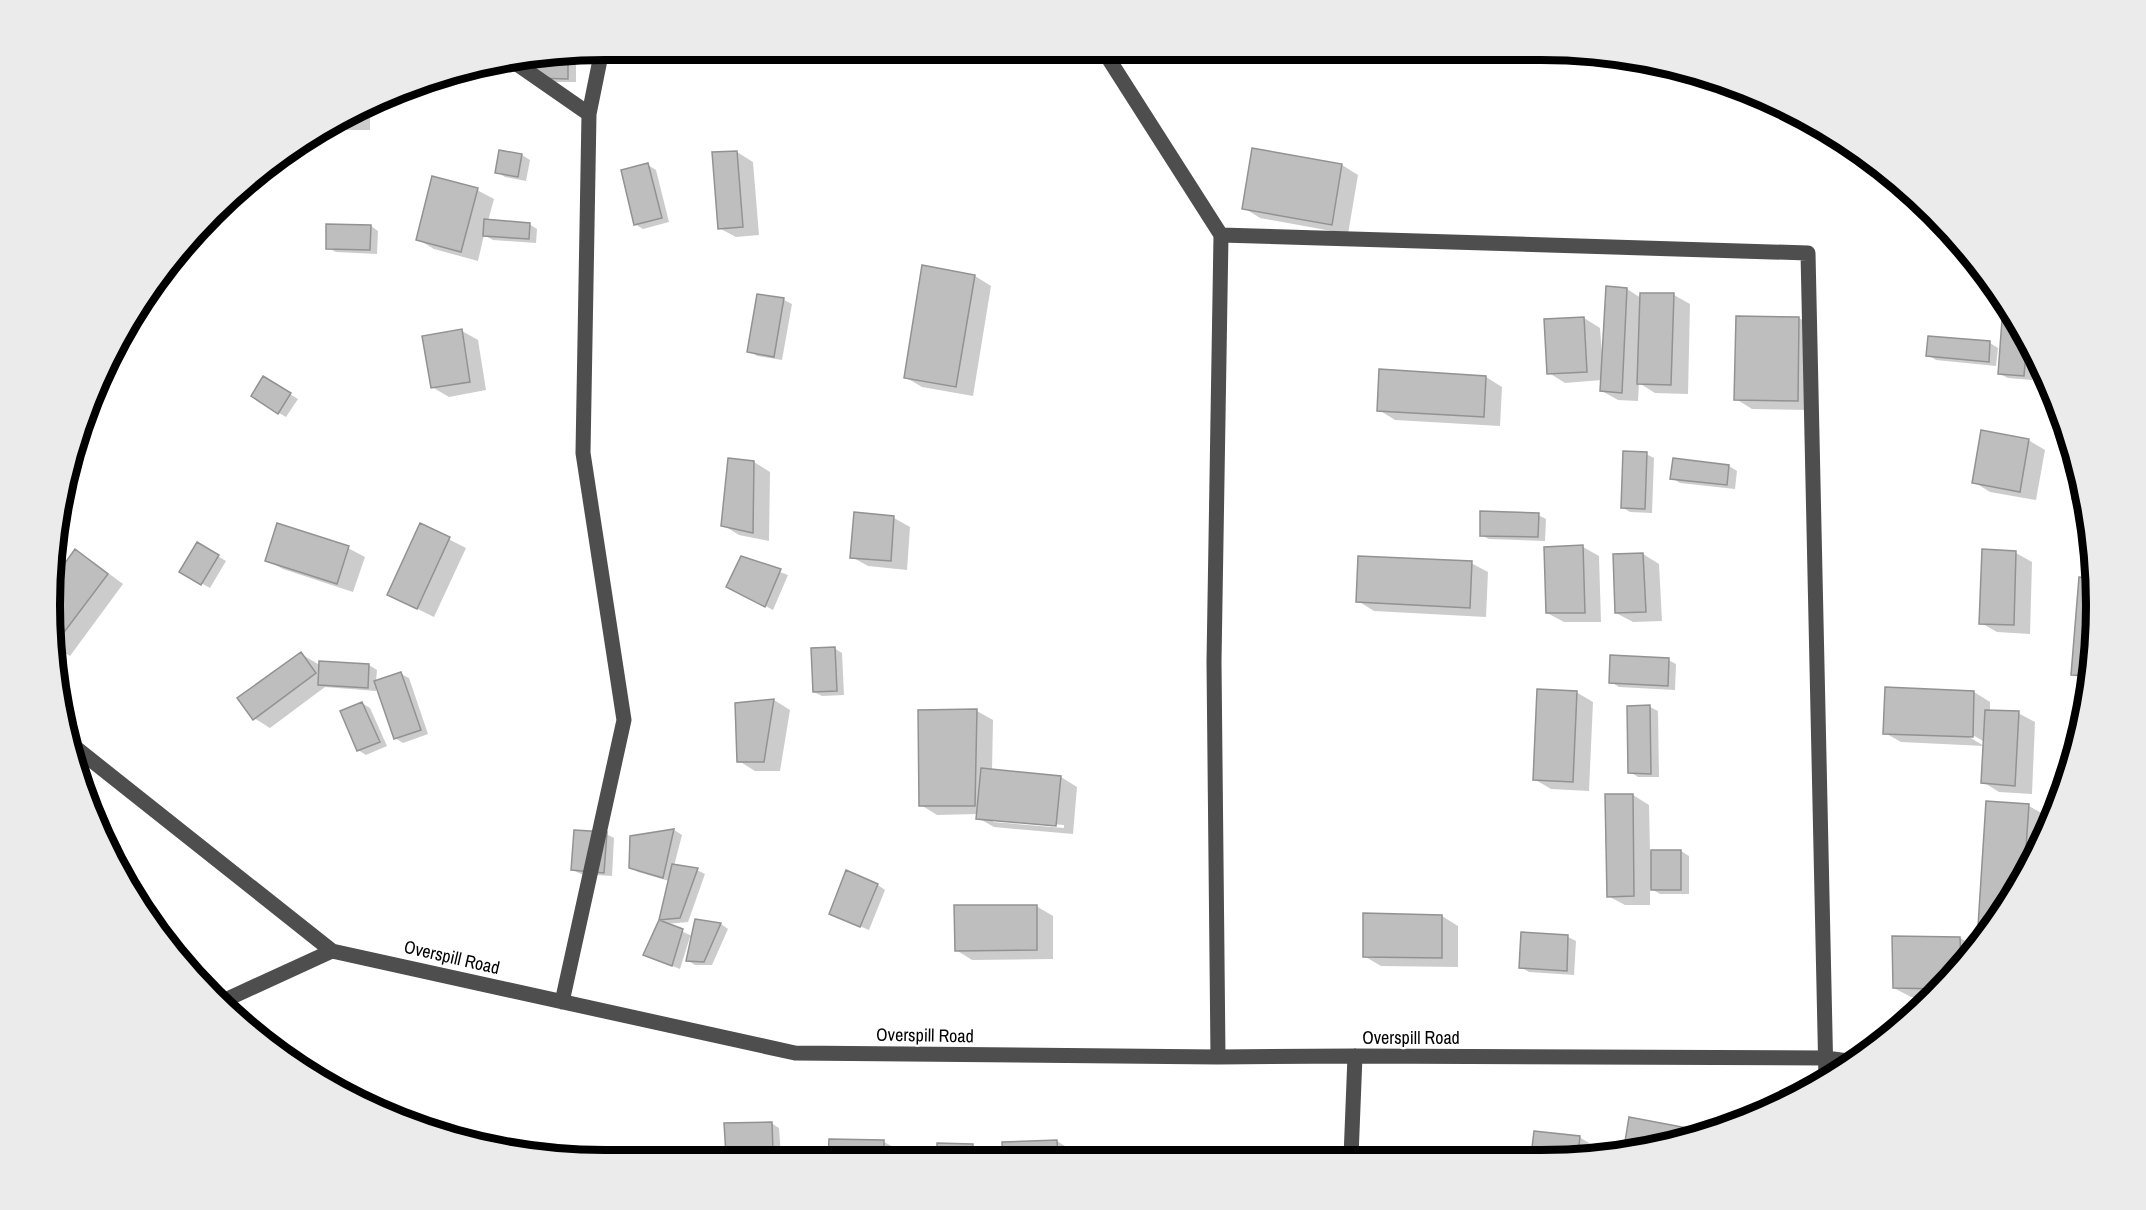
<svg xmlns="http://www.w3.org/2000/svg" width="2146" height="1210" viewBox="0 0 2146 1210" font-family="'Archivo Narrow',sans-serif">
<rect width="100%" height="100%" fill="#fff"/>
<path fill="#0003" fill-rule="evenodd" d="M 708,50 L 738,50 L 738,61 L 716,62 L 708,58 Z
M 576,54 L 576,82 L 544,82 L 536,61 Z
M 370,109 L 370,130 L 331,130 Z
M 501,152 L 522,155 L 530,160 L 526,181 L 505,177 L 497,172 Z
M 737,152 L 753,162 L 759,235 L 736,237 L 719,228 Z
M 648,165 L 656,170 L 669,222 L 643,229 L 635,224 Z
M 1342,165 L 1358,175 L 1348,234 L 1260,218 L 1244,208 Z
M 477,190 L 494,199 L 488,221 L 529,224 L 537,229 L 536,243 L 493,240 L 484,235 L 478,261 L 434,249 L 417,239 Z
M 371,226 L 378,231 L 377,254 L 336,252 L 328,248 Z
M 975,276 L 991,286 L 973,396 L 922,387 L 905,377 Z
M 1627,289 L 1641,298 L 1674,295 L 1690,304 L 1688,394 L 1655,393 L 1639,383 L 1638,401 L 1618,400 L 1602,391 L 1602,380 L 1565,383 L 1549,373 L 1584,318 L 1600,328 L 1602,354 L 1604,354 Z
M 758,295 L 784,300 L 792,304 L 782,360 L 757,356 L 749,351 Z
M 1799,318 L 1815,328 L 1814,410 L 1752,409 L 1736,399 Z
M 2003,322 L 2016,323 L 2034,351 L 2032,380 L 2008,378 L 2000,374 Z
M 462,331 L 478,340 L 486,390 L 449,397 L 432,387 Z
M 1929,337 L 1990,343 L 1998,348 L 1996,366 L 1936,360 L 1928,355 Z
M 1486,377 L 1502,387 L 1500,426 L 1395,420 L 1379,410 Z
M 264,378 L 298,399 L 286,417 L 279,413 Z
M 2028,440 L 2045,450 L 2036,500 L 1990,492 L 1974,482 Z
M 1646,454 L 1654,458 L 1652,513 L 1630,512 L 1622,507 Z
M 754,462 L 770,472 L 769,541 L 739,535 L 723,525 Z
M 1729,466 L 1737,471 L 1735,489 L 1680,483 L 1672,478 Z
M 1538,515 L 1546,519 L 1545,541 L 1489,539 L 1481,535 Z
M 894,518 L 910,527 L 907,570 L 868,566 L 852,557 Z
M 421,525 L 466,548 L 434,617 L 389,595 Z
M 197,544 L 226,561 L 210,588 L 181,572 Z
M 1583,547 L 1599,556 L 1601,622 L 1564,622 L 1547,613 Z
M 348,548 L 365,557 L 353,592 L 283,569 L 266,560 Z
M 76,551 L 92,561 L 123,584 L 70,656 L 52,645 L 51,641 L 57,577 Z
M 2016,553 L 2032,562 L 2030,634 L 1997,632 L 1981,623 Z
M 1643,554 L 1659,564 L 1662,621 L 1633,622 L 1616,613 Z
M 742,558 L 788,575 L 773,610 L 736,590 Z
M 1471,563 L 1488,572 L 1486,617 L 1374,611 L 1358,601 Z
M 2095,580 L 2092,678 L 2090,684 L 2073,674 Z
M 834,648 L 842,653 L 844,695 L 822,696 L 814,692 Z
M 301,654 L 318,664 L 321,668 L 321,663 L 369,665 L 377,670 L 376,682 L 401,674 L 409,678 L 428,734 L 403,743 L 395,738 L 376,684 L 376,691 L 325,687 L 270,728 L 254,718 Z
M 1668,660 L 1676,664 L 1675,690 L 1619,687 L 1611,682 Z
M 1886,689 L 1974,692 L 1990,702 L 1990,711 L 2018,713 L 2035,722 L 2032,794 L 1999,792 L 1983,782 L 1985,742 L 1967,732 L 1966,735 L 1984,746 L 1901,742 L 1885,733 Z
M 1576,692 L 1593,702 L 1589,791 L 1551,789 L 1534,779 Z
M 774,700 L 790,710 L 780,771 L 755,771 L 739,761 Z
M 362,703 L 370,708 L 387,746 L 366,755 L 358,750 Z
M 1650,707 L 1658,711 L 1659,777 L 1638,777 L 1630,772 Z
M 977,711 L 993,720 L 992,771 L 1061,777 L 1077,787 L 1073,834 L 994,827 L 978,818 L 978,814 L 937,815 L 921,805 L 919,712 ZM 993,819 L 1064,825 L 1064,828 L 993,822 Z
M 1633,795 L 1649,805 L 1650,851 L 1681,851 L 1689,856 L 1689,894 L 1660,894 L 1650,888 L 1650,905 L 1625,905 L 1608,896 Z
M 2029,806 L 2045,815 L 2044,835 L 2022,883 L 1977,941 Z
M 674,830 L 682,835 L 674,866 L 697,870 L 705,874 L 688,922 L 666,924 L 692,936 L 696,920 L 721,924 L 728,929 L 712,965 L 695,965 L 687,960 L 692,938 L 690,937 L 680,969 L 645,955 L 661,921 L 669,881 L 638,872 L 630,867 L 631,837 Z
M 606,834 L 614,838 L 612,876 L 581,874 L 573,870 Z
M 878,885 L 885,890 L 869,930 L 831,914 Z
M 1036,906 L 1053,916 L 1053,959 L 972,960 L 956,950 Z
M 1442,916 L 1458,926 L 1458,967 L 1381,966 L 1364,956 Z
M 1523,934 L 1568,937 L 1576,941 L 1574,975 L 1529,972 L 1521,967 Z
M 1894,938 L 1960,938 L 1974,946 L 1934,997 L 1911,997 L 1894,988 Z
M 771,1123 L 779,1128 L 781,1156 L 735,1159 L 727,1154 Z
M 1693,1130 L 1702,1135 L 1624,1153 Z
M 1535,1133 L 1579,1137 L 1596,1147 L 1595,1156 L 1533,1156 Z
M 830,1140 L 884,1142 L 901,1151 L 900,1158 L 830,1158 Z
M 1057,1141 L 1073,1151 L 1074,1158 L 1004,1158 Z
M 939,1145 L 972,1145 L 980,1150 L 980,1158 L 939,1158 Z
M 535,1149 L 543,1155 L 519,1151 Z"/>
<path fill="#bebebe" stroke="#929292" stroke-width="1.5" d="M 706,50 L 730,50 L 730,58 L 707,59 Z
M 568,56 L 568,79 L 534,78 L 534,61 Z
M 1252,148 L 1342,164 L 1332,225 L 1242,209 Z
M 499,150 L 522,154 L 518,177 L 495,173 Z
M 737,151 L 743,227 L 718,229 L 712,152 Z
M 648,163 L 662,218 L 634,225 L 621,170 Z
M 432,176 L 478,188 L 461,252 L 416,240 Z
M 484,219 L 530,223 L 529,239 L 483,236 Z
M 326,224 L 371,225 L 370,250 L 326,249 Z
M 922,265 L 975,275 L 956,387 L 904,378 Z
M 1606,286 L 1627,288 L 1622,393 L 1600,391 Z
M 1640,293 L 1674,293 L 1671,385 L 1637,384 Z
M 757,294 L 784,298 L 774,357 L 747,352 Z
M 1736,316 L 1799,317 L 1798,401 L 1734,400 Z
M 1584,317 L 1587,372 L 1547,374 L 1544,319 Z
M 2002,320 L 2015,321 L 2027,340 L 2024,376 L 1998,374 Z
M 462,329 L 470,382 L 431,388 L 422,336 Z
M 1928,336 L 1990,341 L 1989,362 L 1926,356 Z
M 1379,369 L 1486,376 L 1484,417 L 1377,411 Z
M 263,376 L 291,393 L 278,414 L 251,396 Z
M 1981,430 L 2029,439 L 2020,492 L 1972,483 Z
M 1623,451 L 1647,452 L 1645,509 L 1621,508 Z
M 728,458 L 754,461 L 753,533 L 721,526 Z
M 1673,458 L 1729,465 L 1727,485 L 1670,479 Z
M 2079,469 L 2084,502 L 2072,499 Z
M 1480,511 L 1539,513 L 1538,537 L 1480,536 Z
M 854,512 L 894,516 L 891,561 L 850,558 Z
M 277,523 L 349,546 L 337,584 L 265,561 Z
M 420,523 L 450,537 L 417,609 L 387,595 Z
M 197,542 L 219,555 L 201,585 L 179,572 Z
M 1583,545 L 1585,613 L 1546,613 L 1544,547 Z
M 75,549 L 108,574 L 53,647 L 51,641 L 57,574 Z
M 1982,549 L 2016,551 L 2014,625 L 1979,624 Z
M 1643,553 L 1646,612 L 1615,613 L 1613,554 Z
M 741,556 L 781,569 L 765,607 L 726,587 Z
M 1358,556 L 1472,561 L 1470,608 L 1356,602 Z
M 2079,577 L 2095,579 L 2092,676 L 2071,675 Z
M 835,647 L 837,691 L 813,692 L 811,648 Z
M 301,652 L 316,673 L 253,720 L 237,698 Z
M 1610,655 L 1669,658 L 1668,686 L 1609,683 Z
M 319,661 L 369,664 L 368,688 L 318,685 Z
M 401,672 L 421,730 L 394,739 L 374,681 Z
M 1885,687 L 1974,691 L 1973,737 L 1883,734 Z
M 1537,689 L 1577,691 L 1573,782 L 1533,780 Z
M 774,699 L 764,762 L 737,762 L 735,703 Z
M 362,702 L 380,742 L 357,751 L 340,711 Z
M 1650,705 L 1651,774 L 1628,773 L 1627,706 Z
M 977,709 L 975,806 L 919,806 L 918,710 Z
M 1985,710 L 2019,711 L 2015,786 L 1981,783 Z
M 981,768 L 1061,776 L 1056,826 L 976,819 Z
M 1605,794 L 1633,794 L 1634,896 L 1607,897 Z
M 1986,801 L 2029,804 L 2024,878 L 1977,942 Z
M 674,829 L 663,878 L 629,868 L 630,836 Z
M 574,830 L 607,832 L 604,873 L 571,870 Z
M 1651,850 L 1681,850 L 1681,890 L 1651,890 Z
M 672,864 L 698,868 L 680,918 L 659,920 Z
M 846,870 L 878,884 L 860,927 L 829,914 Z
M 954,905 L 1037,905 L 1037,950 L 955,951 Z
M 1363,913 L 1442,915 L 1442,958 L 1363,957 Z
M 695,919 L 721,923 L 704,962 L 686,961 Z
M 659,920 L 683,929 L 672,966 L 643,955 Z
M 1521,932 L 1568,935 L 1567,971 L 1519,968 Z
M 1892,936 L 1960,937 L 1961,963 L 1941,989 L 1893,988 Z
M 1629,1117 L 1693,1129 L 1692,1137 L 1623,1154 Z
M 772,1122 L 773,1152 L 726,1155 L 724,1123 Z
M 1534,1131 L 1580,1136 L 1578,1156 L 1531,1156 Z
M 829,1139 L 884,1140 L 884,1158 L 828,1158 Z
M 1057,1140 L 1058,1158 L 1003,1158 L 1002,1142 Z
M 937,1143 L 973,1144 L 972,1158 L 937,1158 Z
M 536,1148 L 536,1154 L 514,1150 Z
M 637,1155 L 703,1155 L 703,1159 L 637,1159 Z"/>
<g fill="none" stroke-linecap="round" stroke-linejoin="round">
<path stroke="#4e4e4e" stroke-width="15" d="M 1103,50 L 1221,235
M 517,64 L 589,114
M 76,748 L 332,951 L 795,1053 L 1218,1057 L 1355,1056 L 1826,1058 L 1855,1062
M 223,1001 L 332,951
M 562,1002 L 624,720 L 583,453 L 589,114 L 602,50
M 1218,1057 L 1214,662 L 1221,235 L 1808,253 L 1826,1079
M 1351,1157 L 1355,1056"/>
</g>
<g text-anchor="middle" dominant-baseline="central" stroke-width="4.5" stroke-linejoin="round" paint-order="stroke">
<g font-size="18" fill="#000" stroke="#fff">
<text transform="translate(452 957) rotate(13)">Overspill Road</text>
<text transform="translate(925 1035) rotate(1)">Overspill Road</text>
<text x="1411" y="1037">Overspill Road</text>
</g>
</g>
<path d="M0 0H2146V1210H0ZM605 60H1541A545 545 0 0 1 2086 605V605A545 545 0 0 1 1541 1150H605A545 545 0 0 1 60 605V605A545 545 0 0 1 605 60Z" fill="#ebebeb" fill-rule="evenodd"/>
<path fill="none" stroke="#000" stroke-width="8" d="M605 60H1541A545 545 0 0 1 2086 605V605A545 545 0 0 1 1541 1150H605A545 545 0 0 1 60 605V605A545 545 0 0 1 605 60Z"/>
</svg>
